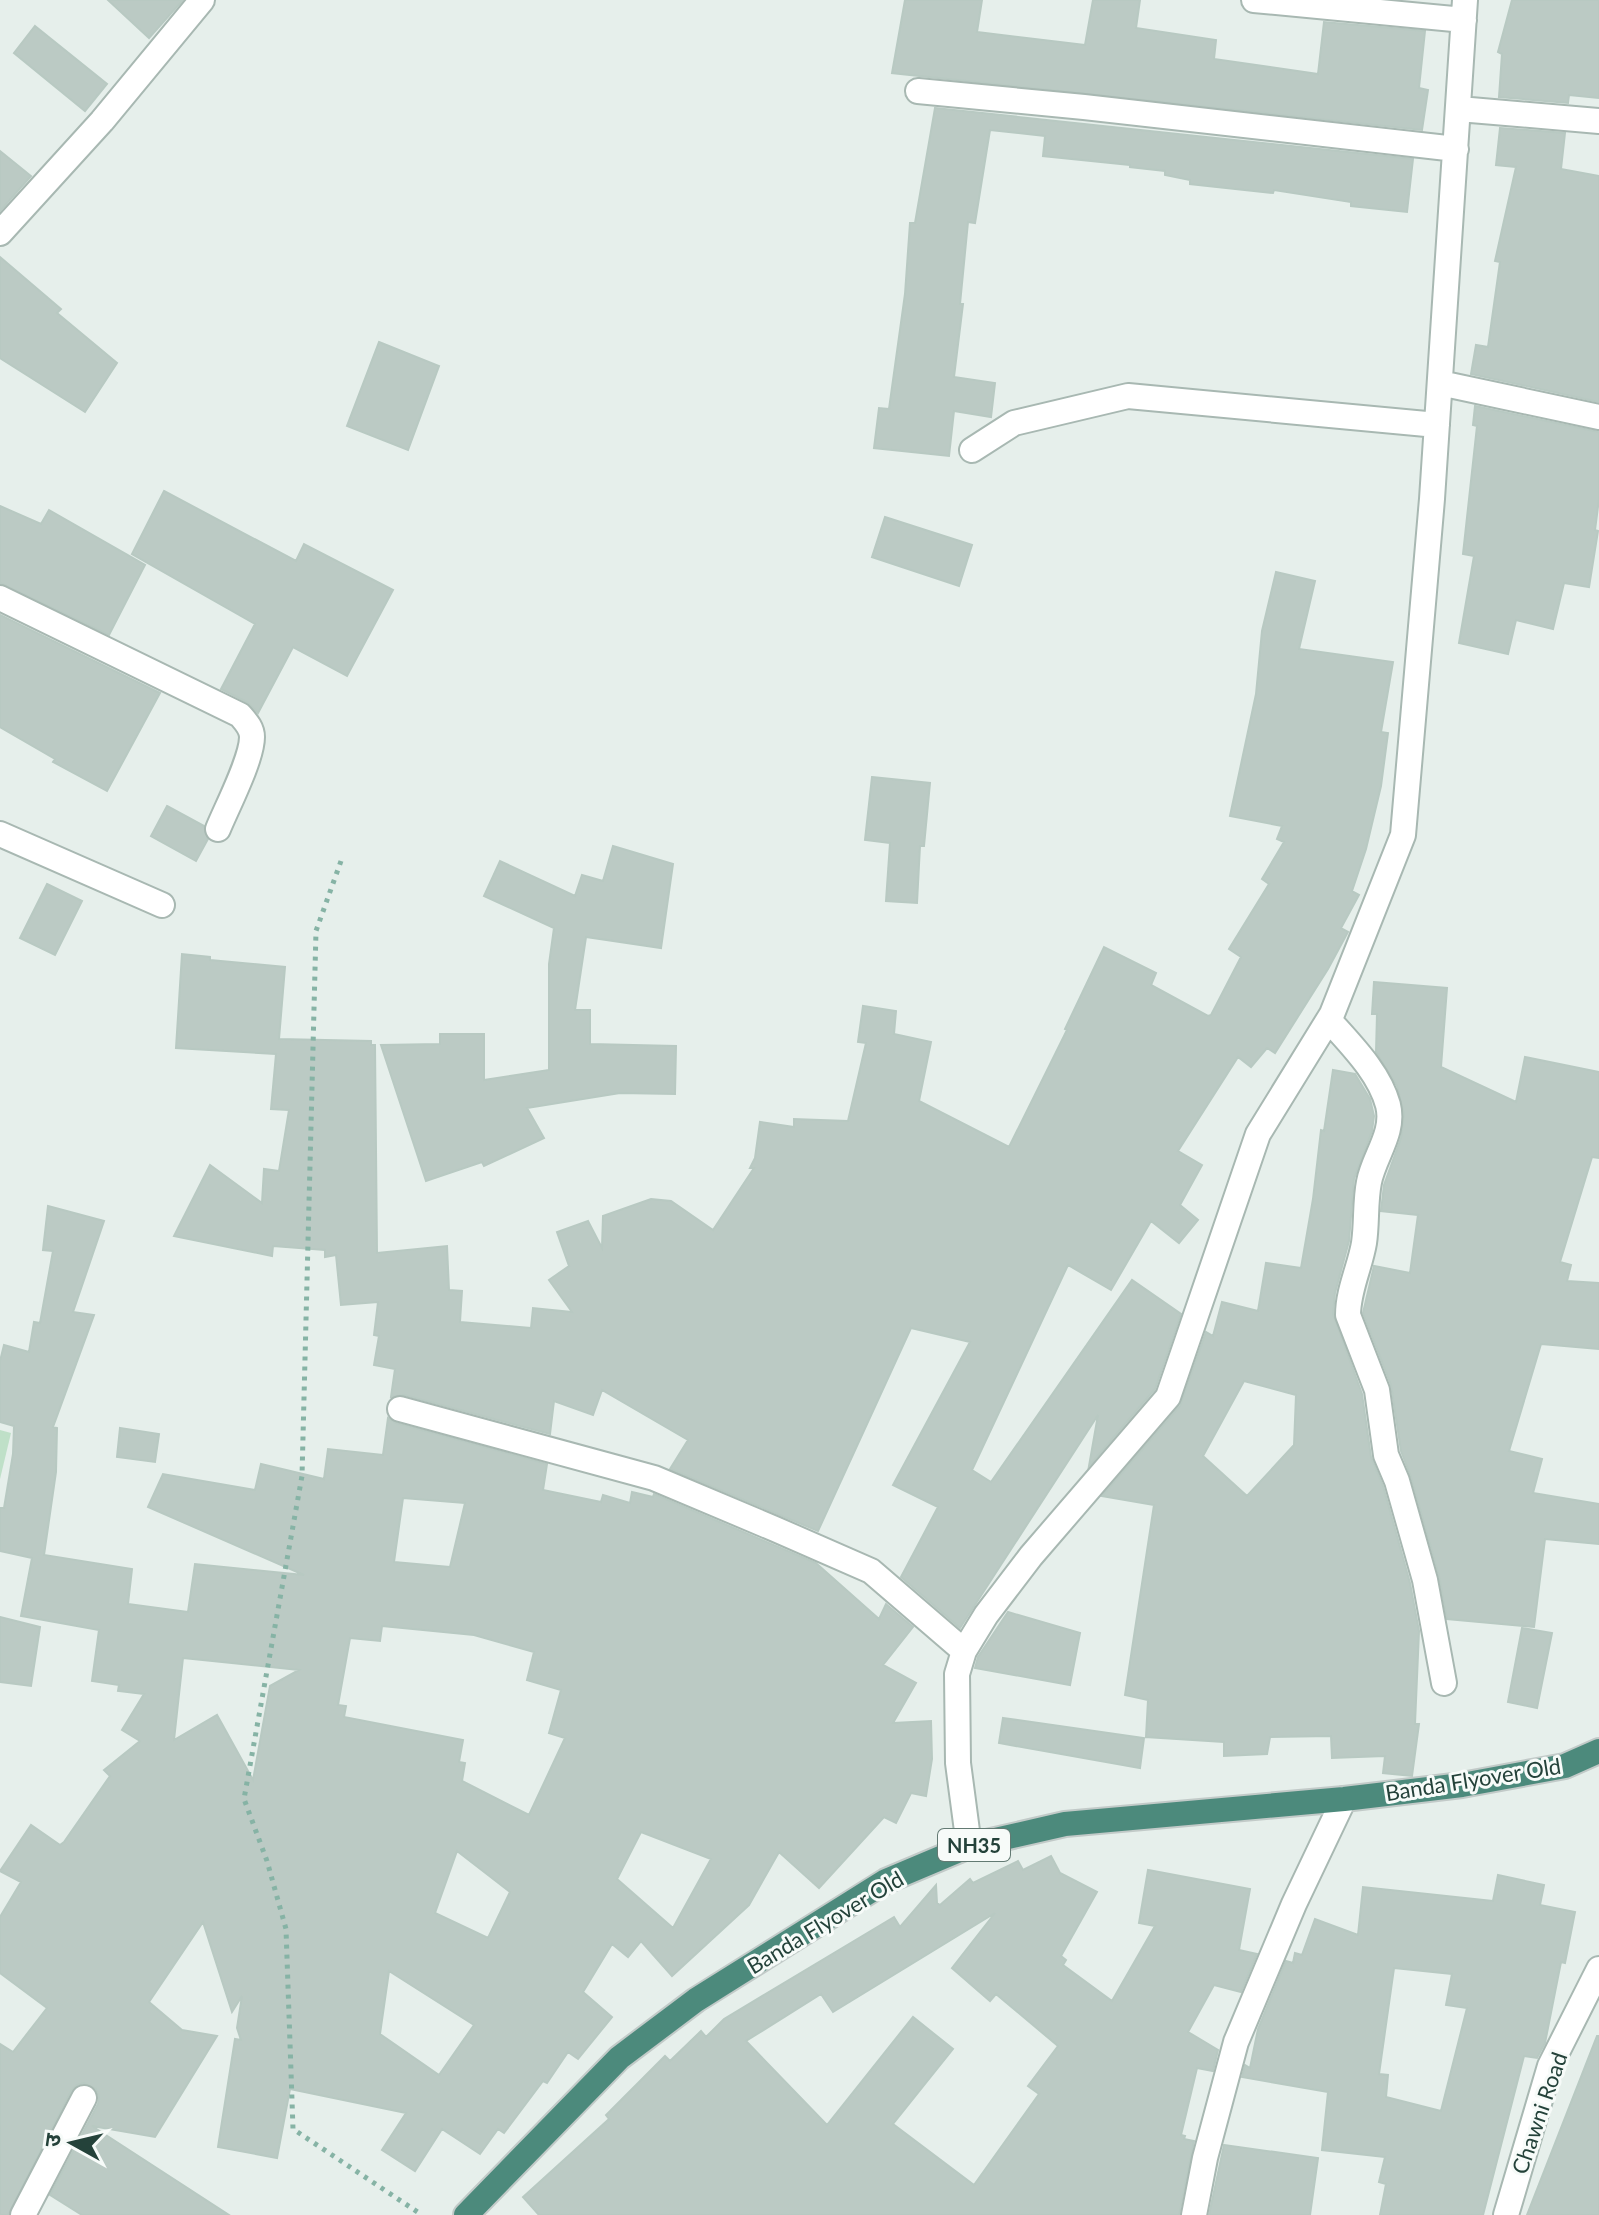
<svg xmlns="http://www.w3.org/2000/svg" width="1599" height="2215" viewBox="0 0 1599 2215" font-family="Lato,'Noto Sans Devanagari',sans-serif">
<rect width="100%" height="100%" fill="#e6efeb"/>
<path fill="#bfe0c8" d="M 0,1430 L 11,1433 L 0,1479 Z"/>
<path fill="#bbcac4" stroke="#b8c9c2" stroke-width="2" fill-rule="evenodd" d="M 108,0 L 183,0 L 149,38 Z
M 905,0 L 982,0 L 977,32 L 1085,45 L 1093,0 L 1140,0 L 1136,28 L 1216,40 L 1214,59 L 1318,74 L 1324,22 L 1425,31 L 1419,88 L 1428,90 L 1422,130 L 892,73 Z
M 1512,0 L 1599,0 L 1599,98 L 1569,95 L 1568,103 L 1499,97 L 1502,54 L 1498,52 Z
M 35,26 L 107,84 L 85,111 L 14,53 Z
M 935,108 L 1413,159 L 1407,212 L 1351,206 L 1351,202 L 1274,190 L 1273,193 L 1190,184 L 1190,180 L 1165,175 L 1165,171 L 1130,167 L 1130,165 L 1043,156 L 1045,136 L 990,130 L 975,223 L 968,222 L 960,304 L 963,304 L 954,377 L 995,383 L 991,417 L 954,411 L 949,456 L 874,448 L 879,408 L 889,409 L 905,294 L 910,223 L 915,223 Z
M 1500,128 L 1565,133 L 1561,169 L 1599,176 L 1599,402 L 1471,374 L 1476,345 L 1488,347 L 1500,262 L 1495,261 L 1516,167 L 1496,165 Z
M 0,151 L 31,176 L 0,211 Z
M 0,257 L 61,309 L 57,313 L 117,363 L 85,412 L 0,358 Z
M 379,342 L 439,366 L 408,450 L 347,426 Z
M 1475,406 L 1599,432 L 1599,499 L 1595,530 L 1598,531 L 1589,587 L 1564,583 L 1553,629 L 1516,620 L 1508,654 L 1459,643 L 1474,556 L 1463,554 L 1477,426 L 1473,425 Z
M 164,491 L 296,561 L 304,544 L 393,590 L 347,676 L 293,647 L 258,713 L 247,702 L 221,689 L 255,624 L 132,554 Z
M 0,506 L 41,524 L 49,510 L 145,565 L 109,635 L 0,583 Z
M 885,517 L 972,545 L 959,586 L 872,557 Z
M 1276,572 L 1315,581 L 1299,649 L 1393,662 L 1381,732 L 1388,733 L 1381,786 L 1366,849 L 1352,891 L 1359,895 L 1341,928 L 1348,932 L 1328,969 L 1275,1053 L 1267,1048 L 1251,1067 L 1238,1057 L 1178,1151 L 1202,1165 L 1180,1205 L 1198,1220 L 1179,1243 L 1151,1221 L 1111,1290 L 1068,1265 L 972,1470 L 991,1482 L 1132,1280 L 1181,1314 L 1155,1389 L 1089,1466 L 1098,1415 L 960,1628 L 901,1577 L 938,1507 L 893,1485 L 970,1342 L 911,1328 L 818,1531 L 670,1469 L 688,1440 L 602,1390 L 593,1415 L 554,1401 L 550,1434 L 404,1395 L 391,1397 L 395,1369 L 374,1365 L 379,1336 L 374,1335 L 378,1302 L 341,1305 L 336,1255 L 325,1257 L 325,1250 L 273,1246 L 272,1256 L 174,1236 L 210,1165 L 262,1203 L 264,1169 L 279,1171 L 289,1110 L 271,1109 L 276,1054 L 176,1048 L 182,954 L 210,957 L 210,960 L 285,967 L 279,1039 L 371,1041 L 371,1045 L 375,1045 L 377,1253 L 447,1246 L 449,1290 L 462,1291 L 460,1322 L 531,1328 L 533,1308 L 572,1312 L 549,1280 L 569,1266 L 557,1232 L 588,1221 L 602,1248 L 603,1216 L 651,1199 L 671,1201 L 713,1230 L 754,1168 L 750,1168 L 755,1158 L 760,1122 L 794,1127 L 794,1119 L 848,1121 L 866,1043 L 858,1042 L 863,1006 L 896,1011 L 894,1034 L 931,1042 L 919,1101 L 1009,1147 L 1067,1030 L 1065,1029 L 1104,947 L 1156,973 L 1151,985 L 1208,1016 L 1211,1015 L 1241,957 L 1229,949 L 1269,884 L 1262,879 L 1284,842 L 1277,839 L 1282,826 L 1230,816 L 1256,694 L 1262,631 Z
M 0,615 L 160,693 L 107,791 L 53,762 L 55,759 L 0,727 Z
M 872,777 L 930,783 L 924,846 L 920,846 L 917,903 L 886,901 L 890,843 L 865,840 Z
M 167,806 L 204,826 L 208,839 L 196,861 L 151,836 Z
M 613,846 L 673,864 L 661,948 L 586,937 L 575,1010 L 590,1010 L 590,1044 L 676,1046 L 675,1094 L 620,1093 L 527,1108 L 544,1138 L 484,1166 L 482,1162 L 426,1181 L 381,1045 L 440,1044 L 440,1034 L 484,1034 L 484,1080 L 549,1070 L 549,964 L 554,928 L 484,896 L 500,861 L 575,896 L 582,875 L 603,881 Z
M 47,884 L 82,901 L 55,955 L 20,938 Z
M 1374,982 L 1447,988 L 1441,1067 L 1516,1102 L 1525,1057 L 1599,1072 L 1599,1158 L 1592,1157 L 1560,1262 L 1571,1265 L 1567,1281 L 1599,1283 L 1599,1349 L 1541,1344 L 1509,1451 L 1542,1459 L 1533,1493 L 1599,1504 L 1599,1544 L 1545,1539 L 1534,1627 L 1447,1619 L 1439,1576 L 1411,1477 L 1401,1451 L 1391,1385 L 1363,1313 L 1374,1266 L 1410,1273 L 1418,1215 L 1381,1211 L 1384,1185 L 1401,1138 L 1404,1114 L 1397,1086 L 1376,1052 L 1377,1014 L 1372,1014 Z
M 1333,1070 L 1355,1074 L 1370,1099 L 1374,1116 L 1372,1131 L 1354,1179 L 1349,1241 L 1335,1293 L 1333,1314 L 1362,1394 L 1371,1457 L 1383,1486 L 1410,1583 L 1419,1631 L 1415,1724 L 1419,1724 L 1412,1776 L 1383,1773 L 1385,1756 L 1332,1758 L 1331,1736 L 1270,1737 L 1267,1754 L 1224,1756 L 1224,1742 L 1146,1737 L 1148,1700 L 1125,1695 L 1154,1505 L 1102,1496 L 1180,1406 L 1206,1332 L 1213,1336 L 1222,1302 L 1258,1311 L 1266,1263 L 1301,1268 L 1313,1199 L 1321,1130 L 1324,1131 ZM 1244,1381 L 1296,1395 L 1294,1445 L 1247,1496 L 1203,1456 Z
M 48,1206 L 104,1221 L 73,1312 L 94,1315 L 53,1427 L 57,1428 L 56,1472 L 44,1555 L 132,1569 L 128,1604 L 188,1612 L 195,1564 L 304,1575 L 148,1507 L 163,1474 L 255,1490 L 261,1464 L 324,1479 L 328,1449 L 383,1455 L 388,1418 L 396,1423 L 547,1464 L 543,1490 L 601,1502 L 603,1495 L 630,1503 L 632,1492 L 653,1497 L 654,1494 L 816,1563 L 879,1619 L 886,1604 L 913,1627 L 883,1665 L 916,1683 L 893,1723 L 931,1721 L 932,1759 L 926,1796 L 911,1793 L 896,1823 L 884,1817 L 819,1888 L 779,1852 L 749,1905 L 672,1976 L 641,1941 L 628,1957 L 612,1944 L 583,1992 L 612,2017 L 578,2059 L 568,2052 L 547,2083 L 543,2081 L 504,2133 L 498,2129 L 480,2154 L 442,2129 L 415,2171 L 382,2150 L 406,2113 L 290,2089 L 277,2158 L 218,2147 L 235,2039 L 241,2040 L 237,2028 L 242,1996 L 232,2012 L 203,1922 L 149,2002 L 182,2030 L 217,2036 L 155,2137 L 92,2126 L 229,2215 L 82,2215 L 50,2195 L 98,2104 L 99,2097 L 96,2089 L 84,2083 L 77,2085 L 71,2091 L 8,2215 L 0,2215 L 0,2044 L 13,2052 L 47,2008 L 0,1973 L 0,1917 L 21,1882 L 0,1871 L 31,1825 L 60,1845 L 64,1842 L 110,1776 L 104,1770 L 140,1741 L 122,1730 L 144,1694 L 118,1691 L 119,1685 L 92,1681 L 99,1630 L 21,1616 L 32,1558 L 0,1551 L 0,1508 L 4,1508 L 13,1454 L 14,1426 L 0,1422 L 0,1361 L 4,1345 L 29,1352 L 34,1322 L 40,1323 L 53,1251 L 43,1250 ZM 403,1498 L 465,1503 L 450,1567 L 394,1562 ZM 382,1626 L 474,1635 L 534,1652 L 527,1680 L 561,1690 L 549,1733 L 565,1738 L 529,1815 L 462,1781 L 465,1763 L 459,1762 L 463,1740 L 344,1717 L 346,1706 L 338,1705 L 350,1638 L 380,1641 ZM 183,1658 L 299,1670 L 270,1686 L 253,1780 L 217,1715 L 174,1740 ZM 641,1832 L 711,1859 L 673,1928 L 617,1879 ZM 457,1851 L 510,1892 L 488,1938 L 435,1913 ZM 389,1971 L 474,2025 L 439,2075 L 380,2034 Z
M 120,1428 L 159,1434 L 155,1462 L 117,1457 Z
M 1008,1612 L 1080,1633 L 1070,1685 L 975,1668 L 978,1657 Z
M 0,1617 L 40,1627 L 31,1686 L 0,1682 Z
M 1522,1628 L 1552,1633 L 1537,1708 L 1508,1702 Z
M 1003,1718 L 1144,1738 L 1140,1768 L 999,1743 Z
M 1051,1856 L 1060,1873 L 1097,1892 L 1061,1956 L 1066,1960 L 1063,1965 L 1112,2001 L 1155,1926 L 1139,1923 L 1148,1870 L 1250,1889 L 1239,1950 L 1257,1954 L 1241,1992 L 1214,1985 L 1188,2032 L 1218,2050 L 1213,2071 L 1197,2068 L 1181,2135 L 1185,2136 L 1184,2139 L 1194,2141 L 1179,2215 L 539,2215 L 523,2197 L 609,2119 L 606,2115 L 665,2056 L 670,2061 L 701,2031 L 706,2037 L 724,2019 L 894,1917 L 900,1927 L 936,1885 L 937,1903 L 940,1905 L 970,1879 L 973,1883 L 1018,1861 L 1023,1870 ZM 995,1913 L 952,1968 L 990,2001 L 996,1994 L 1058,2046 L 1028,2086 L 1039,2094 L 974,2185 L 893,2124 L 953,2049 L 913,2017 L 827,2125 L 746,2041 L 821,1994 L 833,2012 Z
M 1498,1875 L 1544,1885 L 1540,1905 L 1575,1912 L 1565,1963 L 1561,1962 L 1545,2043 L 1537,2058 L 1524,2056 L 1483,2215 L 1380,2215 L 1386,2184 L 1379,2182 L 1385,2157 L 1322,2150 L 1328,2092 L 1242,2077 L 1245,2065 L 1250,2068 L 1258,2029 L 1286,1961 L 1293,1963 L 1295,1953 L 1302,1955 L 1315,1919 L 1358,1935 L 1363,1887 L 1493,1901 ZM 1394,1968 L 1452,1974 L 1446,2005 L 1467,2008 L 1441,2111 L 1386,2097 L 1388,2075 L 1379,2074 Z
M 1597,2036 L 1599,2036 L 1599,2215 L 1527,2215 Z
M 1224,2145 L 1318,2158 L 1310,2215 L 1209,2215 Z"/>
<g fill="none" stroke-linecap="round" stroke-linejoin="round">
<defs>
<path id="minor" d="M 1254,0 L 1464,20
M 918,91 L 1084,107 L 1456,149
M 1459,109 L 1599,121
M 0,233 L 102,121 L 202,0
M 1440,383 L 1599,417
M 972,450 L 1014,423 L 1128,396 L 1437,425
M 0,598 L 240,715 C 246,722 252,728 252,737 C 252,759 227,807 218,829
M 0,834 L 162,905
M 1329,1020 C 1351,1045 1379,1072 1388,1105 C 1395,1133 1374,1156 1369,1182 C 1365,1202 1367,1223 1364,1243 C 1360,1267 1348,1290 1348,1315 L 1377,1390 L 1386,1455 L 1397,1481 L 1425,1580 L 1444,1683
M 400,1409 L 654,1478 L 775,1529 L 871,1571 L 964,1651
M 969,1846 L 958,1763 L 957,1674 L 964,1651 L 986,1615 L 1031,1556 L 1168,1397 L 1258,1134 L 1332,1014 L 1403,835 L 1432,499 L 1465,0
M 23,2215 L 84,2098
M 1194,2215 L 1205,2158 L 1236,2042 L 1294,1904 L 1344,1799"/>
<path id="tertiary" d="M 1506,2215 L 1550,2066 L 1599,1969"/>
<path id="trunk" d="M 466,2215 L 619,2058 L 696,2000 L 886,1881 L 969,1846 L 1065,1824 L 1344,1799 L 1462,1785 L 1565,1766 L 1599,1751"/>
</defs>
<use href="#minor" stroke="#a8b8b2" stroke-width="28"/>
<use href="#tertiary" stroke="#a8b8b2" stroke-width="28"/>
<use href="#trunk" stroke="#c2cac8" stroke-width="28"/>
<path stroke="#86b3a5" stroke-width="5" stroke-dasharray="4 6" stroke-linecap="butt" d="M 341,861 L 316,931 L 302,1476 L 244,1799 L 267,1861 L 286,1929 L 293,2129 L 422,2215"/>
<use href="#minor" stroke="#fff" stroke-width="24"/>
<use href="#tertiary" stroke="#fff" stroke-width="24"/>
<use href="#trunk" stroke="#4c8a7c" stroke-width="24"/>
</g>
<g text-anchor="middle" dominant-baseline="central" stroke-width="6" stroke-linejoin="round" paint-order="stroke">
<rect fill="#f7fbf9" stroke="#637a73" stroke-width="2" x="938" y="1829" width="72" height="32" rx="6"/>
<g font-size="20" font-weight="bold" fill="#24423a">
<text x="974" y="1845">NH35</text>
</g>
<g font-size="22" fill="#24423a" stroke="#f7fbf9">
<text transform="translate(1473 1779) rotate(-9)">Banda Flyover Old</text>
<text transform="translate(825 1922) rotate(-31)">Banda Flyover Old</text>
<text transform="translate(1539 2113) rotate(-71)">Chawni Road</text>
</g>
</g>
<g transform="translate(72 2143) rotate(278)" stroke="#f7fbf9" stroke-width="6" paint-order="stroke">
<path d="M0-6L14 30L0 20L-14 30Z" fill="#24423a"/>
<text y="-12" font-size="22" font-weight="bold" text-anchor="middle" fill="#24423a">उ</text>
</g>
</svg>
